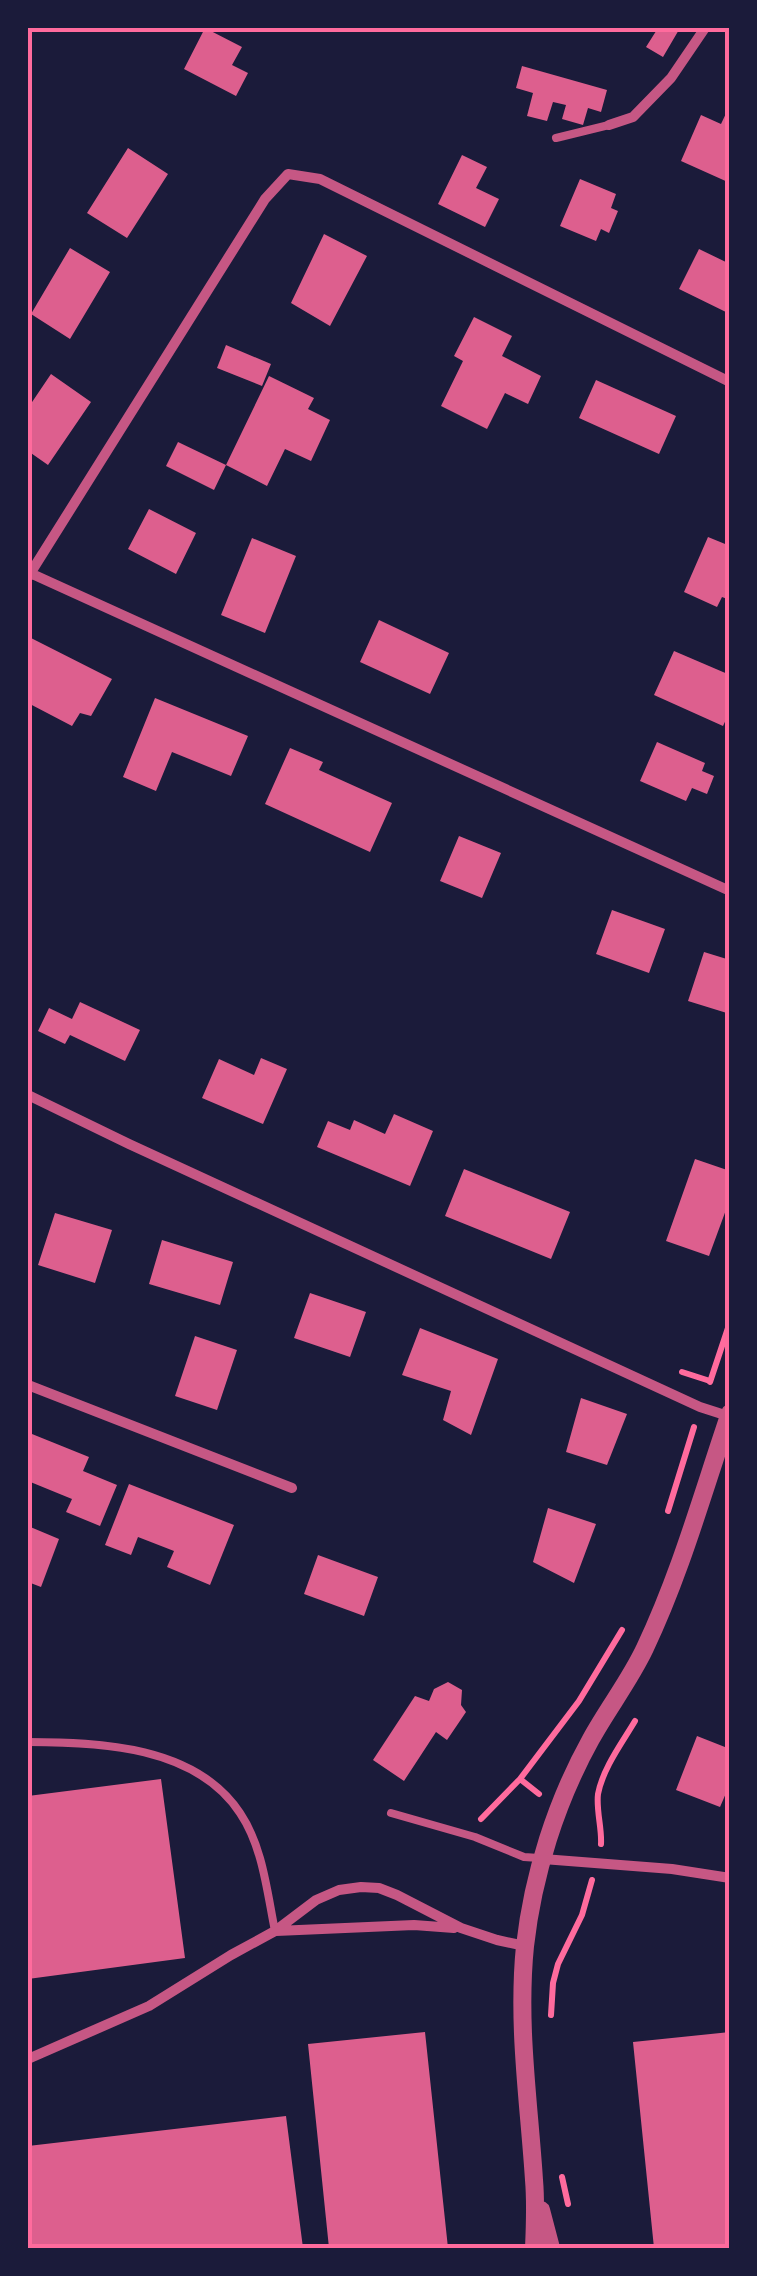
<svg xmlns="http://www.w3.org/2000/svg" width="757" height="2276" viewBox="0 0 757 2276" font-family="Arial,sans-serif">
<rect width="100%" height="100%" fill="#1b1b3a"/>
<path fill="#dd5f8e" d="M 205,28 L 242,47 L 232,65 L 248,73 L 236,96 L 184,69 Z
M 658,28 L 680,28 L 663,57 L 646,47 Z
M 522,66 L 607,90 L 601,112 L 588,108 L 583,125 L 562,119 L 566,105 L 553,102 L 547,121 L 527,116 L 533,93 L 516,88 Z
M 730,105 L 730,183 L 681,161 L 701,115 L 721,124 Z
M 128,148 L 168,174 L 127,238 L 87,213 Z
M 462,155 L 487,167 L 476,188 L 499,199 L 485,227 L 438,204 Z
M 580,179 L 616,194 L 611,208 L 618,211 L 609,233 L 601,229 L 596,241 L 560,226 Z
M 324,234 L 367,256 L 330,326 L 291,303 Z
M 70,248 L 110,272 L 70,339 L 31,314 Z
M 699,249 L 730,264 L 730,314 L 679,289 Z
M 474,317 L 512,336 L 502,356 L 541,376 L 528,404 L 505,393 L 487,429 L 441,406 L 463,361 L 454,356 Z
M 226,345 L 271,364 L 262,386 L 217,368 Z
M 51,374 L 91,402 L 48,465 L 28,451 L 28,408 Z
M 269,376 L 314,398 L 308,409 L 330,420 L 311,461 L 285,449 L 267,486 L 226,465 Z
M 596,380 L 676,416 L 659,454 L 579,418 Z
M 178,442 L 226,465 L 214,490 L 166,466 Z
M 149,509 L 196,533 L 176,574 L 128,549 Z
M 708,537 L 730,546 L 730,600 L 722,597 L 717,607 L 684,592 Z
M 252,538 L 296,556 L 265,633 L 221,615 Z
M 379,620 L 449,653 L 430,694 L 360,662 Z
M 29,637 L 112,679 L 91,716 L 80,713 L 72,726 L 28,703 L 28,640 Z
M 674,651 L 730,675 L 730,711 L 723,726 L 654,695 Z
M 155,698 L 248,736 L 231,776 L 172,752 L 156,791 L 123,777 Z
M 657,742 L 705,763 L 702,771 L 714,776 L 707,794 L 692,788 L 686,801 L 640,781 Z
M 290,748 L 323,762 L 319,770 L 392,803 L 370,852 L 265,804 Z
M 459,836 L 501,853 L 482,898 L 440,881 Z
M 612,910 L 665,929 L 649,973 L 596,954 Z
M 704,952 L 730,960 L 730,1014 L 688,1001 Z
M 80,1002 L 140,1030 L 125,1061 L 70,1035 L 65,1044 L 38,1031 L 49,1008 L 72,1019 Z
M 261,1058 L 287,1069 L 263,1124 L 202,1098 L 219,1059 L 254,1075 Z
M 394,1114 L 433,1131 L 410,1186 L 317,1147 L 328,1121 L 350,1130 L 354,1120 L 385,1134 Z
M 695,1159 L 730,1171 L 730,1199 L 709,1256 L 666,1241 Z
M 464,1169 L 570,1212 L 551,1259 L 445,1216 Z
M 55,1213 L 112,1230 L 95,1283 L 38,1265 Z
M 162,1240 L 233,1262 L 220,1305 L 149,1284 Z
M 310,1293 L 366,1312 L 350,1357 L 294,1338 Z
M 420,1328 L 498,1359 L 471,1435 L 443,1420 L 451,1391 L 402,1375 Z
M 195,1336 L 237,1350 L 217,1410 L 175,1396 Z
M 581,1398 L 627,1414 L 607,1465 L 566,1452 Z
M 32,1434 L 89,1457 L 83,1471 L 117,1485 L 100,1526 L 66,1512 L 72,1499 L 28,1481 L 28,1446 Z
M 129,1484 L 234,1525 L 210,1585 L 167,1567 L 174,1551 L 138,1537 L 131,1555 L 105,1545 Z
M 548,1508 L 596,1524 L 574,1583 L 533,1562 Z
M 28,1526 L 59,1539 L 41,1587 L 28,1582 Z
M 318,1555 L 378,1577 L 364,1616 L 304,1594 Z
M 448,1682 L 462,1690 L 461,1705 L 466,1712 L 447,1740 L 436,1732 L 404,1781 L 373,1760 L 415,1696 L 429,1701 L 434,1689 Z
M 697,1736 L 730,1749 L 730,1784 L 720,1807 L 676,1790 Z
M 161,1779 L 185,1958 L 28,1979 L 28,1796 Z
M 425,2032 L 448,2248 L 329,2248 L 308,2044 Z
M 730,2032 L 730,2248 L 654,2248 L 633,2042 Z
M 286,2116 L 303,2248 L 28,2248 L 28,2238 L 31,2237 L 28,2206 L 28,2146 Z"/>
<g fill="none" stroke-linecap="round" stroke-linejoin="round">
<path stroke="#ff6b9d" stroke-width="6" d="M 682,1372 L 710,1381
M 710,1382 L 730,1322
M 668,1511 L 694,1427
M 520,1779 L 539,1794
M 481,1819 L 520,1779 L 579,1701 L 622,1630
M 601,1844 C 602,1828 596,1810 598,1794 C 603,1768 622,1743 635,1721
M 551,2015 L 553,1983 L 558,1964 L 582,1915 L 592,1880
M 562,2177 L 568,2204"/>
<path stroke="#c65784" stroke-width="8" d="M 556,138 L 609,125
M 28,1742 C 100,1742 196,1746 240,1813 C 263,1847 267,1892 275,1931
M 391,1813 L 475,1837 L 524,1857 L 539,1858"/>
<path stroke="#c65784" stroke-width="10" d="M 609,125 L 633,117 L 671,78 L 705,28
M 30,573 L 730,891
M 28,577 L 265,199 L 288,174 L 320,179 L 730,382
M 28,1095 L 129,1144 L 700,1407 L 728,1416
M 28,1385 L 292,1488
M 543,1859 L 672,1869 L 730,1878
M 276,1931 L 414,1925 L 454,1928
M 28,2059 L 149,2006 L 231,1955 L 275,1931 L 316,1900 L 339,1890 L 361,1887 L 379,1888 L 397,1895 L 461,1928 L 497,1940 L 525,1946"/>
<path stroke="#c65784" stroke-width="18" d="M 541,2210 L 551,2248
M 534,2248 C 535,2226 536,2203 534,2180 C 529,2102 517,2025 525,1946 C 533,1875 556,1802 591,1739 C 608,1708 630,1680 645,1648 C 681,1572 703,1492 730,1413"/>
</g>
<rect width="757" height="2276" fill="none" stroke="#1b1b3a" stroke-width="60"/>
<rect x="30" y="30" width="697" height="2216" fill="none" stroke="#ff6b9d" stroke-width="4"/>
</svg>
